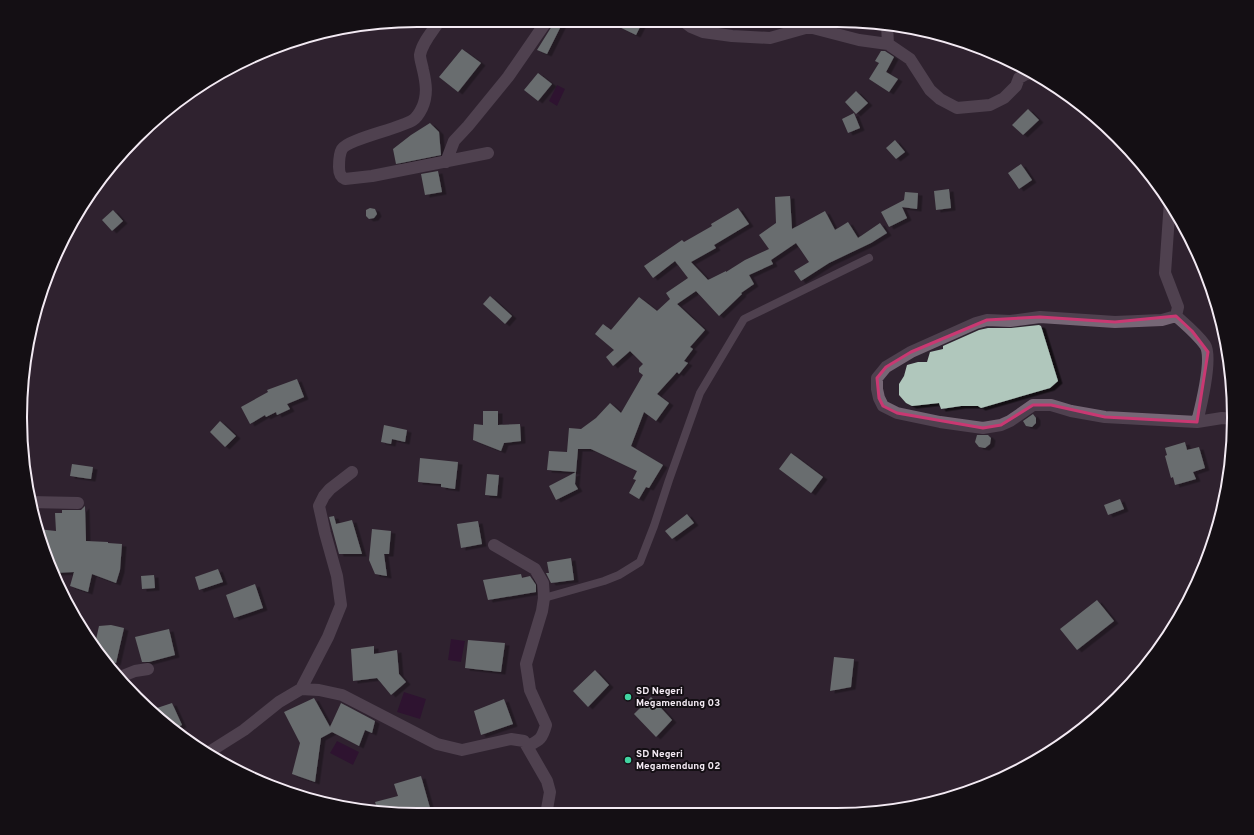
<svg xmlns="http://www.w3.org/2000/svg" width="1254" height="835" viewBox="0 0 1254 835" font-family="Overpass,sans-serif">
<defs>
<filter id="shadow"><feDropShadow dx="4.5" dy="2.5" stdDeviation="0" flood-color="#0009"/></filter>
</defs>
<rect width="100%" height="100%" fill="#2f2330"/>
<path fill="#2d0231" d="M 557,85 L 565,89 L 557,106 L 549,101 Z
M 451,639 L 465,641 L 461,662 L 448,660 Z
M 404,692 L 426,699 L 420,719 L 397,712 Z
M 337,741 L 359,752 L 353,765 L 330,753 Z"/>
<path fill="#b0c7bc" filter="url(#shadow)" d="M 643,21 L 636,35 L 609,22 L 633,21 Z
M 553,22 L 563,22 L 547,54 L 537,50 L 552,26 Z
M 462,49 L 481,63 L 458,92 L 439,77 Z
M 881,51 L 885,51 L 894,57 L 886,72 L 898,79 L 889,92 L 869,79 L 879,63 L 875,61 Z
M 538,73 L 552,84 L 538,101 L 524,90 Z
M 856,91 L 868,103 L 856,114 L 845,102 Z
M 1028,109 L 1039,120 L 1023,135 L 1012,125 Z
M 854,113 L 860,128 L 848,133 L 842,119 Z
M 430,123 L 439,132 L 441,155 L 396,164 L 393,149 L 411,135 Z
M 895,140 L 905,152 L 896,159 L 886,148 Z
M 1021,164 L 1032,180 L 1019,189 L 1008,173 Z
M 438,171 L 442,192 L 425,195 L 421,174 Z
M 949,189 L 951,208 L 936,210 L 934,191 Z
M 905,192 L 918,193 L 917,209 L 902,207 L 907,218 L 889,227 L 881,212 L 904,200 Z
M 790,196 L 792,229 L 825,211 L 835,230 L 848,222 L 858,238 L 880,223 L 887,233 L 871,243 L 829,263 L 801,281 L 794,271 L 809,262 L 796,243 L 771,260 L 773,264 L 749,275 L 754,284 L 741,293 L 742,294 L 719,316 L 696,291 L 677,304 L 705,330 L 690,347 L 693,349 L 684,361 L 688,363 L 679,374 L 677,372 L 657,394 L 669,403 L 656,421 L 644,412 L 631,446 L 663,465 L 649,488 L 646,487 L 639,499 L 629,493 L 636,480 L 633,479 L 637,471 L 591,449 L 578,449 L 576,472 L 547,470 L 549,451 L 567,452 L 569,428 L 581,429 L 596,418 L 610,403 L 621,413 L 643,375 L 639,372 L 639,368 L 643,364 L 630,351 L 613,366 L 606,357 L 614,350 L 595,334 L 603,324 L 611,330 L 639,297 L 657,311 L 670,299 L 666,293 L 688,278 L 675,261 L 653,278 L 644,266 L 682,240 L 684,242 L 712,226 L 711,224 L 738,208 L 749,224 L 714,245 L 716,248 L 691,262 L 708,280 L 726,271 L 726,272 L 745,260 L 769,249 L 759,235 L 776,223 L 775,197 Z
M 370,208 L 375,209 L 377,214 L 374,218 L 369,219 L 366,216 L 366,210 Z
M 113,210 L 123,221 L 112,231 L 102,220 Z
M 490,296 L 512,316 L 505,324 L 483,304 Z
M 1039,325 L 1041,326 L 1058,381 L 1050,388 L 981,408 L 978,406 L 961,406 L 941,409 L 939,403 L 912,406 L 906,403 L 899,395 L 899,384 L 904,376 L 907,365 L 918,362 L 927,362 L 930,352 L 943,349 L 943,346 L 979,330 L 988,328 L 1011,328 Z
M 297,379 L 304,397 L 287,404 L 290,409 L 277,415 L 276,412 L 266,417 L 265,415 L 250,424 L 241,407 L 268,392 L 267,390 Z
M 483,411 L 498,411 L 498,425 L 520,424 L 521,441 L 504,443 L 501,451 L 473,440 L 474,424 L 483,425 Z
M 1033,414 L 1036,418 L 1036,423 L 1032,427 L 1026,426 L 1023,421 Z
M 220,421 L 236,436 L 225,447 L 210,432 Z
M 384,425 L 407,430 L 405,442 L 392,439 L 391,444 L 381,442 Z
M 977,435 L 988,435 L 991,438 L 990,444 L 985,448 L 979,447 L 975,442 Z
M 1185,442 L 1187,450 L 1199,447 L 1205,468 L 1193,472 L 1196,479 L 1175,485 L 1173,477 L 1171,478 L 1165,456 L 1167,455 L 1165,448 Z
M 791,453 L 823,477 L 811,493 L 779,469 Z
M 420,458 L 458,462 L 455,489 L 441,487 L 441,484 L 418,482 Z
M 72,464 L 93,467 L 91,479 L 70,476 Z
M 576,472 L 575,484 L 578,489 L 556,500 L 549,486 Z
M 487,474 L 499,475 L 497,496 L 485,495 Z
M 1120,499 L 1124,509 L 1108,515 L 1104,505 Z
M 85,506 L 86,541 L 108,542 L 108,543 L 122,544 L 120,570 L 116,583 L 92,574 L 88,592 L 70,586 L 74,572 L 54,573 L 41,545 L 37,529 L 56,531 L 55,513 L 62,513 L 62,510 L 81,510 Z
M 687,514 L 694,523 L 672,539 L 665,531 Z
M 334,516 L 336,524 L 352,520 L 362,554 L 339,554 L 329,517 Z
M 478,521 L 482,544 L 461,548 L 457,524 Z
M 372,529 L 391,531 L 389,554 L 384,554 L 387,576 L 375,574 L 369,560 Z
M 571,558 L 574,580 L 551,583 L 546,573 L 549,573 L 547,562 Z
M 218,569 L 223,582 L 199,590 L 195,577 Z
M 521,574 L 522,578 L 530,576 L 536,585 L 536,592 L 488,600 L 483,580 Z
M 154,575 L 155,588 L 142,589 L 141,576 Z
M 255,584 L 263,608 L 234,618 L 226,595 Z
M 1097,600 L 1114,621 L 1077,650 L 1060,629 Z
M 111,625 L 124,628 L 116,663 L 107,660 L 95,644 L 99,626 Z
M 169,629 L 175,655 L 149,662 L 142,662 L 135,637 Z
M 468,640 L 505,643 L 501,672 L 465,668 Z
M 374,646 L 374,654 L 397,650 L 399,674 L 406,682 L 391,695 L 377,678 L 353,681 L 351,649 Z
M 834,657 L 854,659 L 851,687 L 830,691 Z
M 595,670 L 609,685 L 588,707 L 573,691 Z
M 651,697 L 672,720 L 656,737 L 634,714 Z
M 314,698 L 330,727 L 341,703 L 375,721 L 372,733 L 365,730 L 359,746 L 332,732 L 321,738 L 315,782 L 292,774 L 300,743 L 284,712 Z
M 504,699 L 513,724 L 481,735 L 474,711 Z
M 172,703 L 182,725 L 173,729 L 151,710 Z
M 421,776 L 432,815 L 418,815 L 378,811 L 375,802 L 398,796 L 394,784 Z"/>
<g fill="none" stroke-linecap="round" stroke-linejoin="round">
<path stroke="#766776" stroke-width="8" d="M 544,598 L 604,581 L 619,575 L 640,562 L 654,526 L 669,480 L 700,393 L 744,319 L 869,258"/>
<path stroke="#766776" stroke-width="12" d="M 683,21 L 691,27 L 703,32 L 732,36 L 770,38 L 809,27 L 859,40 L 888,44 L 910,59 L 930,90 L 940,99 L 957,108 L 990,105 L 1004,98 L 1016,86 L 1019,78 L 1026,74 L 1033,73
M 438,23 C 432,32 422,43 420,55 C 420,59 422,65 423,70 C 426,83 428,95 422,108 C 420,112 416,118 413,120 C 399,129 348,139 342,149 C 339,154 339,161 339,167 C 339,173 340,177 345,179 L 372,176 L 488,153
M 887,25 L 888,44
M 446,162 L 454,141 L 468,126 L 508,77 L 546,22
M 1170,201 L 1165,273 L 1178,307 L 1176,316 L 1162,320 L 1115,322 L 1040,317 L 1010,321 L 987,320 L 976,323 L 911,352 L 886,367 L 877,378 L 877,389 L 879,398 L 883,406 L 897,413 L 940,422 L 983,428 L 1001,425 L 1010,421 L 1033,405 L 1051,405 L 1071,411 L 1105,417 L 1197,422 L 1222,418 L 1234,419
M 1176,316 C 1186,325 1197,334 1205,345 C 1213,357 1201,406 1197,422
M 29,502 L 78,503
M 494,545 L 535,569 L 543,583 L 544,598 L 542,611 L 526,664 L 530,690 L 546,725 C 542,739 540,740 528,746
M 120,677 L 135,671 L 148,669
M 301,689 L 328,637 L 341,605 L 337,576 L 325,533 L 319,506 L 324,496 L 330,489 L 352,472
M 206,754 L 244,730 L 279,702 L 301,689 L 319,690 L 342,695 L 437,744 L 462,750 L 511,739 L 524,741 L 547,781 L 550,792 L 546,815"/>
</g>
<path d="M0 0H1254V835H0ZM 1176,316 L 1192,331 L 1208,352 L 1197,422 L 1105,417 L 1051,405 L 1033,405 L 1001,425 L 983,428 L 897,413 L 883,406 L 879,398 L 877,378 L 886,367 L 911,352 L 987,320 L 1040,317 L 1115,322 Z" fill="#2f2330" fill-opacity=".55" fill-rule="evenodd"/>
<path fill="none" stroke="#c93872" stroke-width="3" stroke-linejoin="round" d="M 1176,316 L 1192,331 L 1208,352 L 1197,422 L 1105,417 L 1051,405 L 1033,405 L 1001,425 L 983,428 L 897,413 L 883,406 L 879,398 L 877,378 L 886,367 L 911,352 L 987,320 L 1040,317 L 1115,322 Z"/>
<g fill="#41d4a1" stroke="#140f14" stroke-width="1.5">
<circle cx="628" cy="697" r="4"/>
<circle cx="628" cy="760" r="4"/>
</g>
<g text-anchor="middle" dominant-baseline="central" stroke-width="4" stroke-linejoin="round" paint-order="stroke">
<g font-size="10" font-weight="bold" fill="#f3eaf3" stroke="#140f14" text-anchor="start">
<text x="636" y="691">SD Negeri<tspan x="636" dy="12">Megamendung 03</tspan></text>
<text x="636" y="754">SD Negeri<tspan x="636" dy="12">Megamendung 02</tspan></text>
</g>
</g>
<path d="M0 0H1254V835H0ZM417 27H837A390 390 0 0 1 1227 417V418A390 390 0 0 1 837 808H417A390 390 0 0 1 27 418V417A390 390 0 0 1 417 27Z" fill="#140f14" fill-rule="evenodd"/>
<path fill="none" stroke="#f3eaf3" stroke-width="2" d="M417 27H837A390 390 0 0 1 1227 417V418A390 390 0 0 1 837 808H417A390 390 0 0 1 27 418V417A390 390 0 0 1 417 27Z"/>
</svg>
